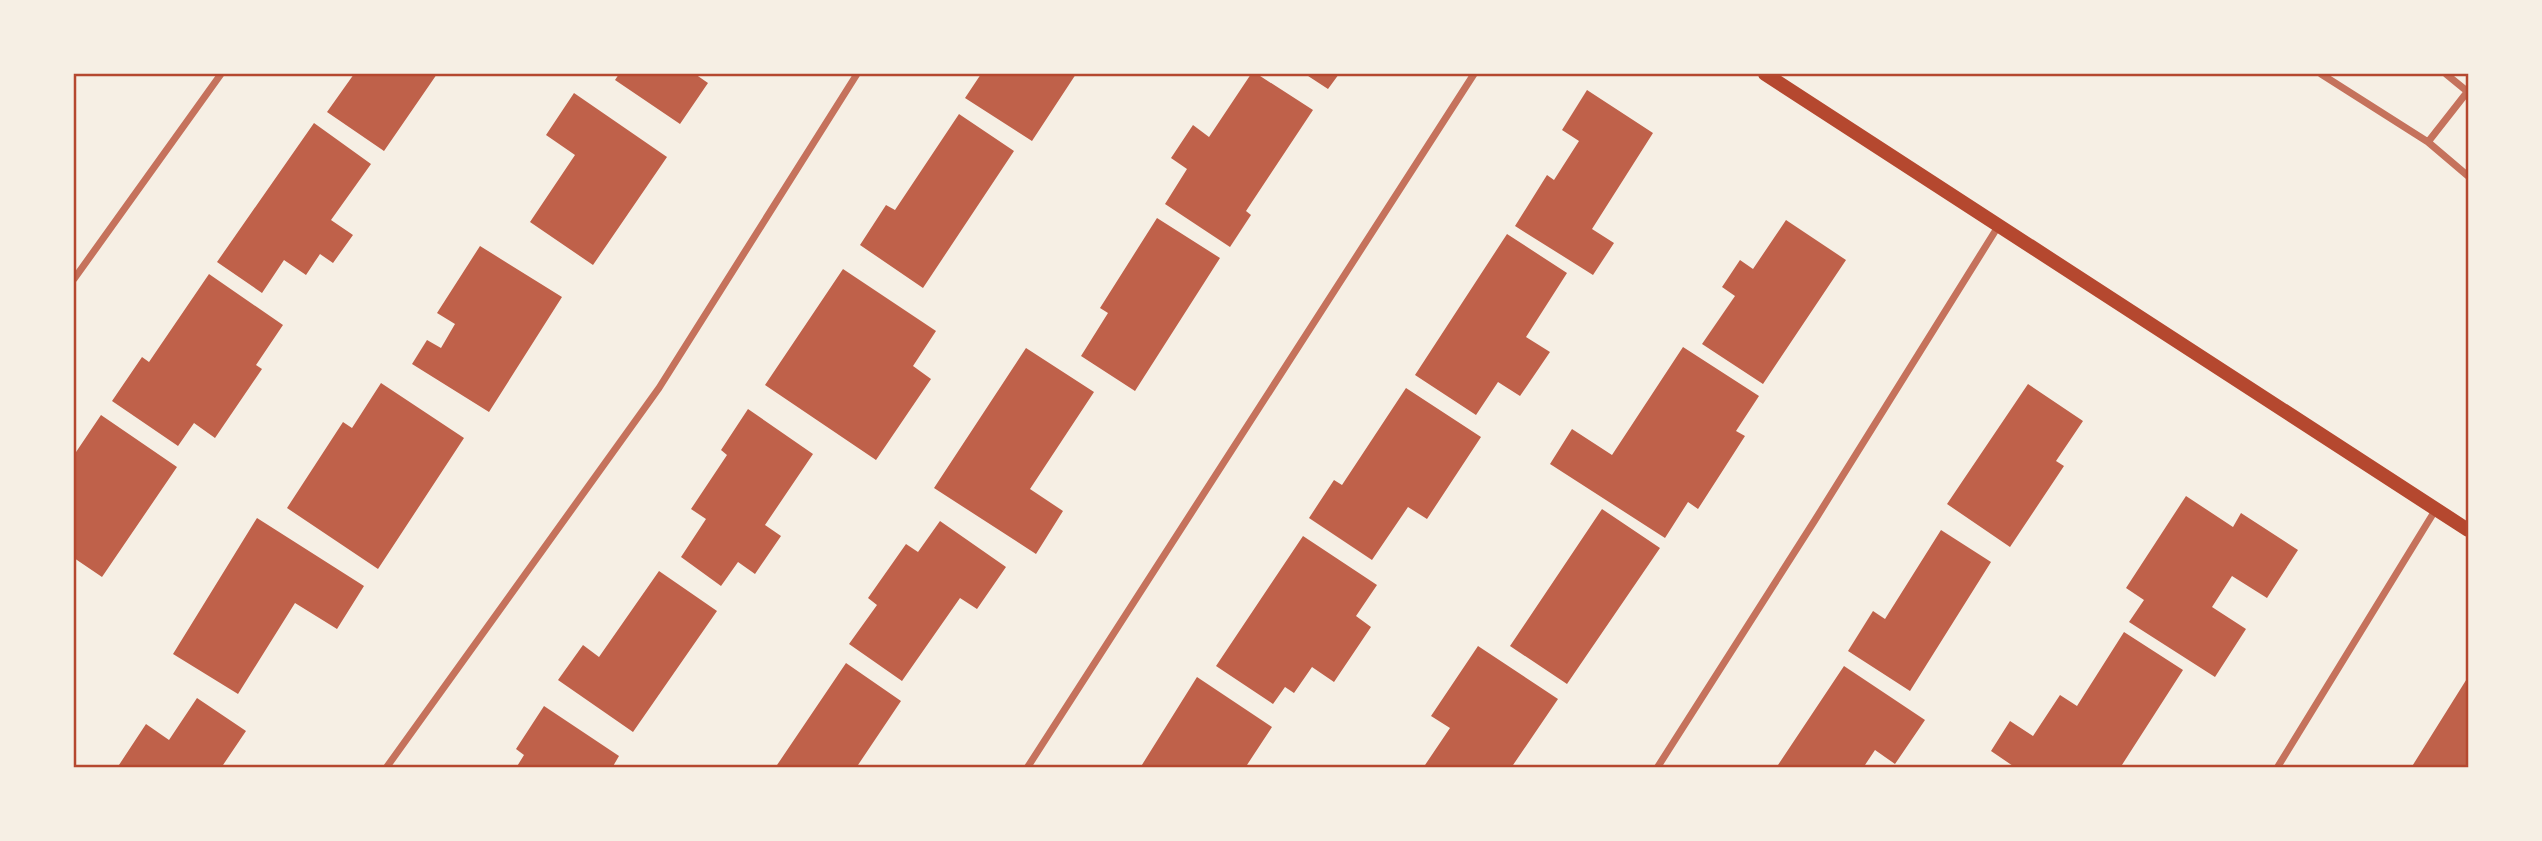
<svg xmlns="http://www.w3.org/2000/svg" width="2542" height="841" viewBox="0 0 2542 841" font-family="Commissioner,sans-serif">
<rect width="100%" height="100%" fill="#f6efe4"/>
<path fill="#bf614a" d="M 354,74 L 437,74 L 384,151 L 327,112 Z
M 619,74 L 695,74 L 708,83 L 680,124 L 615,80 Z
M 981,74 L 1076,74 L 1032,141 L 965,98 Z
M 1251,74 L 1257,74 L 1313,110 L 1246,211 L 1251,215 L 1230,247 L 1165,204 L 1187,169 L 1171,158 L 1193,125 L 1209,137 Z
M 1305,74 L 1339,74 L 1328,89 Z
M 1587,90 L 1653,133 L 1592,229 L 1614,243 L 1593,275 L 1515,226 L 1547,175 L 1554,180 L 1579,141 L 1562,130 Z
M 574,93 L 667,157 L 593,265 L 530,222 L 575,155 L 546,135 Z
M 959,114 L 1014,151 L 923,288 L 860,245 L 886,205 L 895,210 Z
M 314,123 L 371,164 L 331,220 L 353,235 L 333,263 L 320,254 L 306,275 L 284,260 L 262,293 L 217,262 Z
M 1157,218 L 1220,258 L 1135,391 L 1081,356 L 1108,313 L 1100,308 Z
M 1786,220 L 1846,260 L 1763,384 L 1702,344 L 1735,296 L 1722,287 L 1740,260 L 1753,269 Z
M 1507,234 L 1567,273 L 1526,337 L 1550,352 L 1520,396 L 1498,382 L 1476,415 L 1415,375 Z
M 480,246 L 562,297 L 489,412 L 412,364 L 427,340 L 441,348 L 455,324 L 437,313 Z
M 843,269 L 936,331 L 913,366 L 931,379 L 876,460 L 765,385 Z
M 209,274 L 283,325 L 256,365 L 262,369 L 215,438 L 194,423 L 178,446 L 112,401 L 142,357 L 149,362 Z
M 1683,347 L 1759,396 L 1736,431 L 1745,436 L 1698,509 L 1688,502 L 1665,538 L 1550,464 L 1572,429 L 1612,455 Z
M 1026,348 L 1094,392 L 1030,489 L 1063,511 L 1036,554 L 934,488 Z
M 381,383 L 464,438 L 378,569 L 287,508 L 343,422 L 352,428 Z
M 2028,384 L 2083,421 L 2056,461 L 2064,466 L 2010,547 L 1947,504 Z
M 1406,388 L 1481,437 L 1427,519 L 1408,507 L 1372,560 L 1309,518 L 1334,480 L 1342,485 Z
M 748,409 L 813,454 L 765,525 L 781,536 L 755,574 L 738,562 L 721,586 L 681,557 L 706,519 L 691,509 L 727,455 L 721,450 Z
M 101,415 L 177,467 L 102,577 L 74,558 L 74,455 Z
M 2186,496 L 2233,527 L 2241,513 L 2298,550 L 2267,598 L 2232,576 L 2212,607 L 2246,629 L 2215,677 L 2129,622 L 2144,600 L 2126,588 Z
M 1602,509 L 1660,548 L 1567,684 L 1510,646 Z
M 257,518 L 364,586 L 337,629 L 295,603 L 238,694 L 173,654 Z
M 940,521 L 1006,567 L 977,609 L 960,598 L 902,681 L 849,644 L 877,605 L 868,598 L 906,544 L 918,552 Z
M 1941,530 L 1991,562 L 1910,691 L 1848,651 L 1873,611 L 1885,619 Z
M 1303,536 L 1377,585 L 1356,616 L 1371,627 L 1334,682 L 1312,667 L 1294,693 L 1285,687 L 1273,704 L 1216,666 Z
M 659,571 L 717,611 L 633,732 L 558,680 L 583,645 L 599,657 Z
M 2124,632 L 2183,670 L 2120,768 L 2016,768 L 1991,751 L 2010,721 L 2033,736 L 2060,695 L 2077,706 Z
M 1478,646 L 1558,699 L 1511,768 L 1423,768 L 1450,728 L 1431,716 Z
M 846,663 L 901,701 L 856,768 L 775,768 Z
M 1844,666 L 1925,720 L 1895,764 L 1875,750 L 1863,768 L 1776,768 Z
M 1197,677 L 1272,727 L 1245,768 L 1140,768 Z
M 2468,677 L 2468,768 L 2411,768 Z
M 197,698 L 246,731 L 221,768 L 117,768 L 146,724 L 169,740 Z
M 544,706 L 619,756 L 612,768 L 516,768 L 524,755 L 516,749 Z"/>
<g fill="none" stroke-linecap="round" stroke-linejoin="round">
<path stroke="#c5725c" stroke-width="7" d="M 2321,74 L 2428,142 L 2468,176
M 2446,74 L 2468,92
M 2428,142 L 2468,91
M 74,279 L 221,74
M 386,768 L 659,388 L 857,74
M 1027,768 L 1474,74
M 1657,768 L 1815,520 L 1999,225
M 2277,768 L 2436,509"/>
<path stroke="#b5482f" stroke-width="14" d="M 1765,74 L 2468,530"/>
</g>
<rect width="2542" height="841" fill="none" stroke="#f6efe4" stroke-width="150"/>
<rect x="75" y="75" width="2392" height="691" fill="none" stroke="#b5482f" stroke-width="2.5"/>
</svg>
